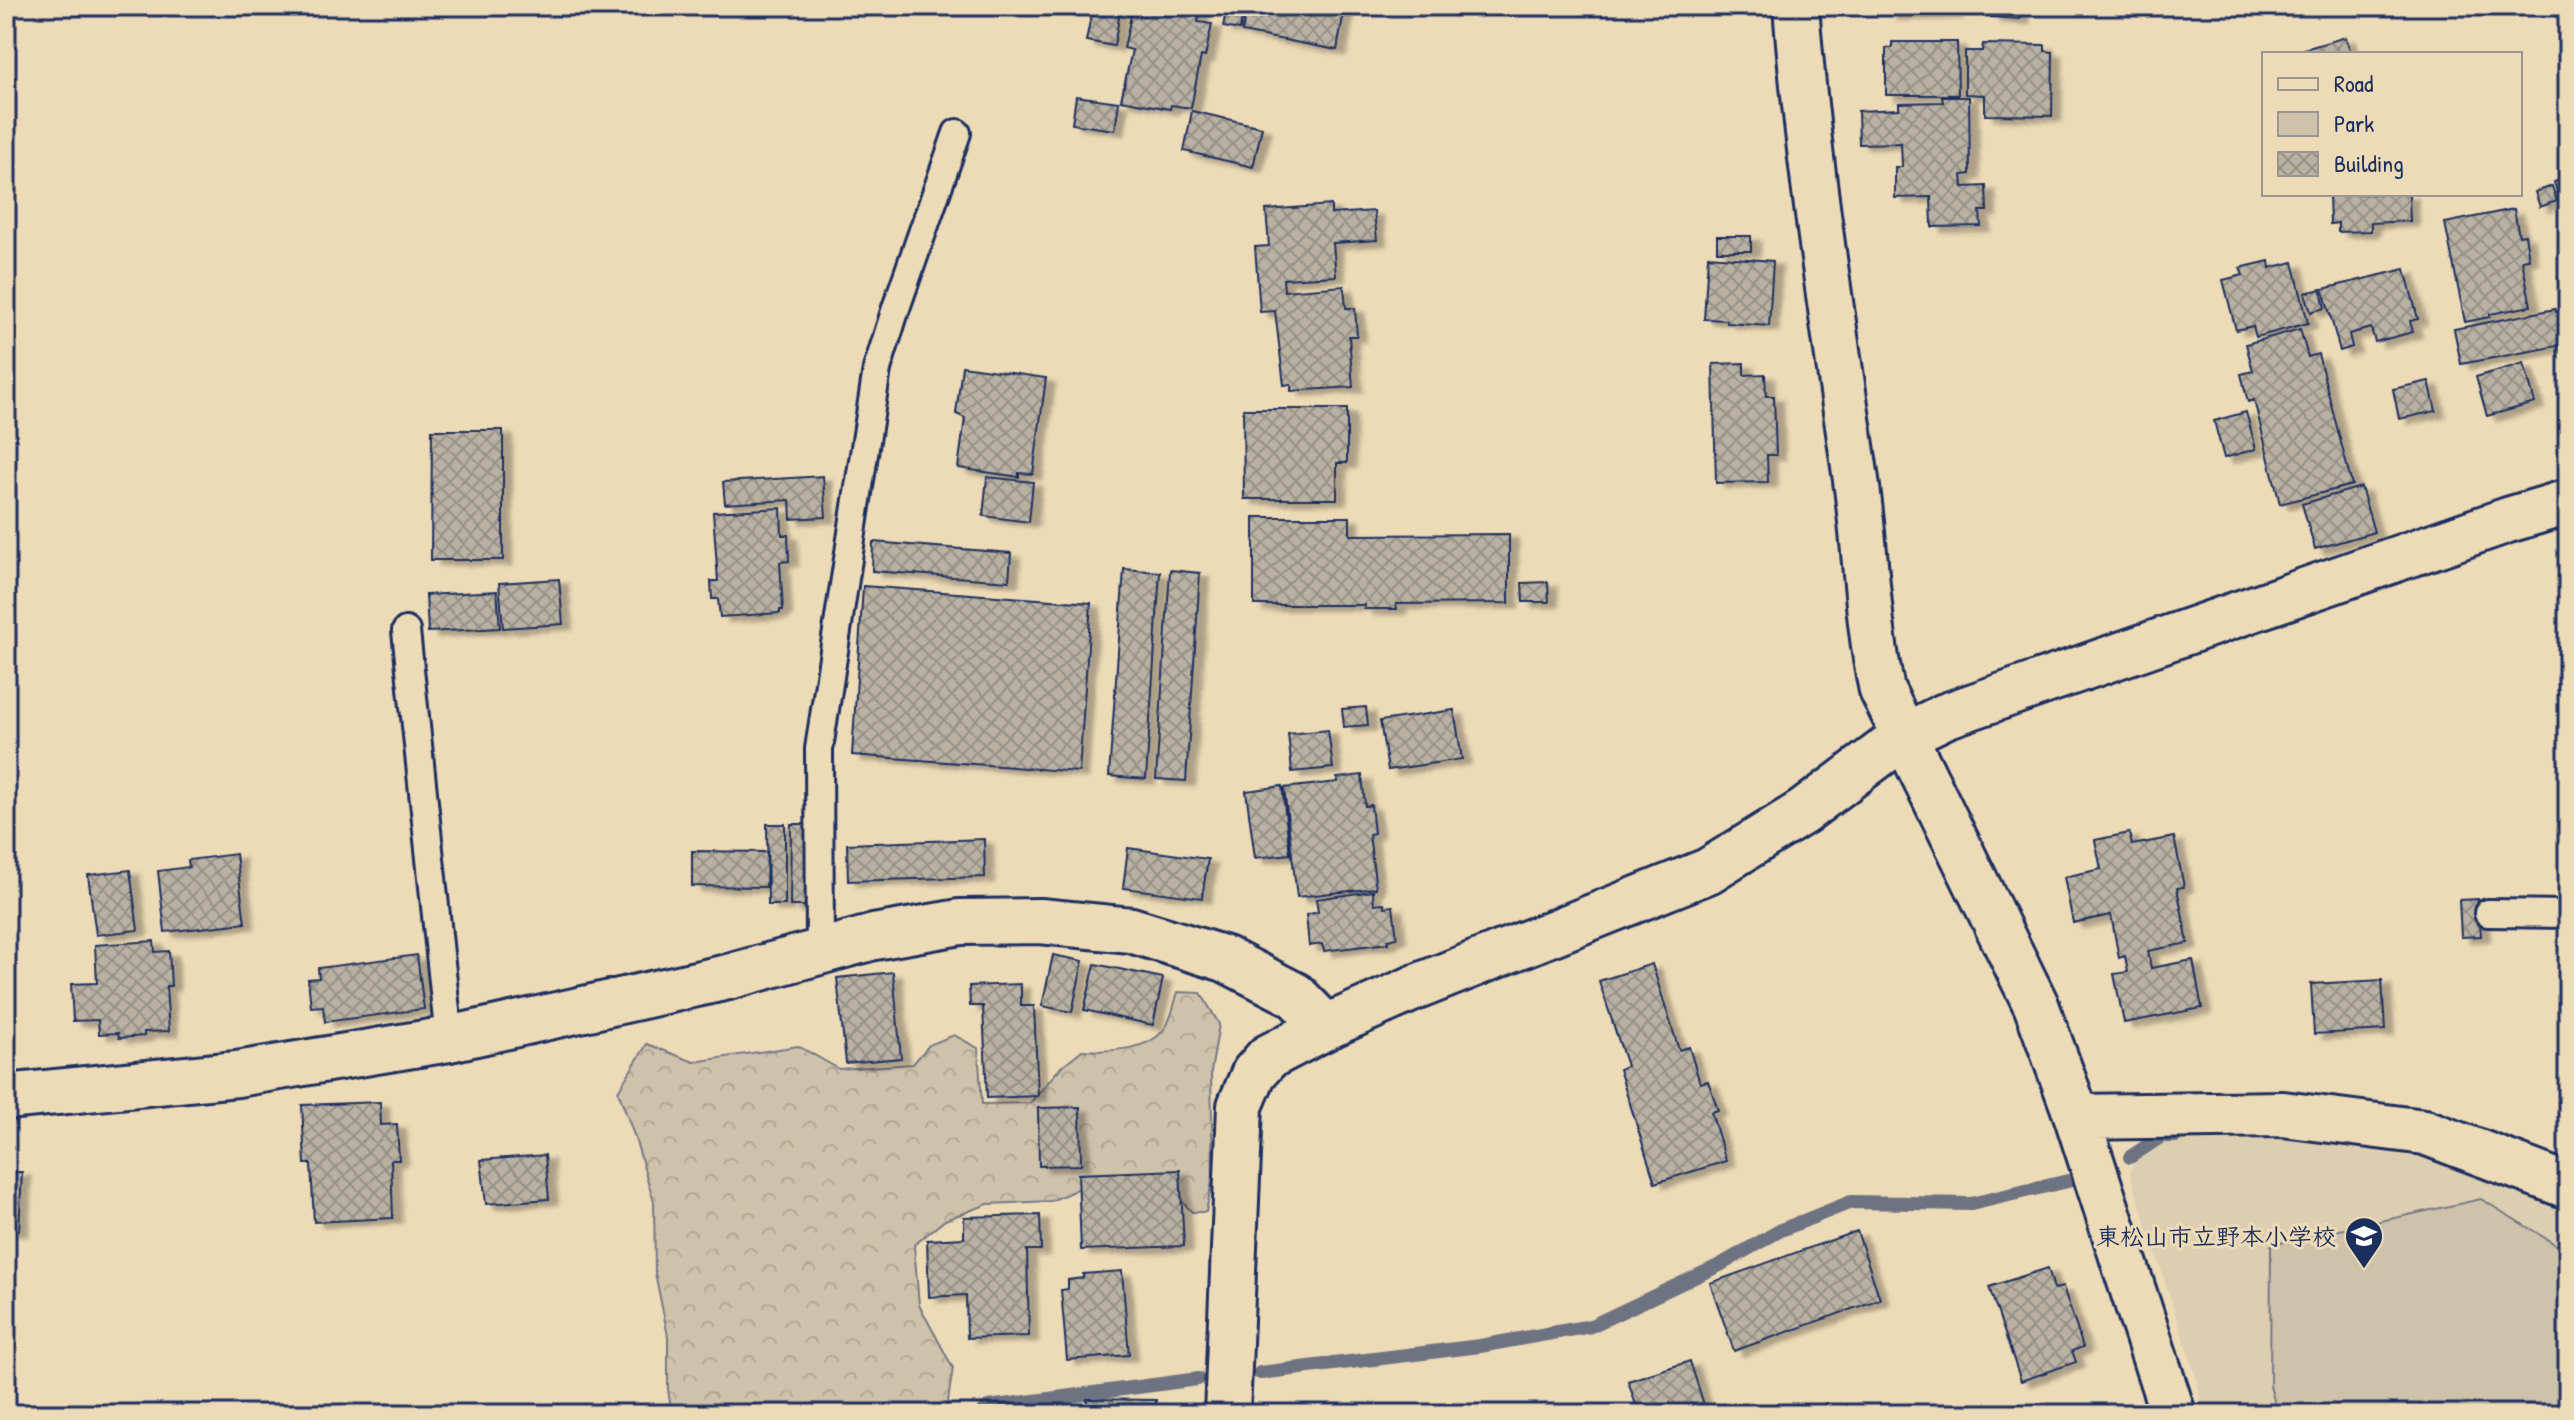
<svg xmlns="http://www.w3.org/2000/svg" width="2574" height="1420" viewBox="0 0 2574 1420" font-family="'Patrick Hand','Klee One',sans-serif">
<defs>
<pattern id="forest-crowns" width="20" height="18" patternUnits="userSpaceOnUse" patternTransform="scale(2)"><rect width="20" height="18" fill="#cfc2ab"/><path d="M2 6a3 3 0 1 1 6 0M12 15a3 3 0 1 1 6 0" fill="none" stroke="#b1a796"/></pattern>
<pattern id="building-cross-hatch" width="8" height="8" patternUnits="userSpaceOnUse" patternTransform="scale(2)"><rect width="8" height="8" fill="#b9b1a2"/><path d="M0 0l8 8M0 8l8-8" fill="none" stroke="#969087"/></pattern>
<filter id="shadow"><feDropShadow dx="9" dy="5" stdDeviation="2" flood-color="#0004"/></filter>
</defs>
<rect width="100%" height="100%" fill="#eddbb8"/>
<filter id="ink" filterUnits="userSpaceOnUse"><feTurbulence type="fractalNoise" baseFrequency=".0125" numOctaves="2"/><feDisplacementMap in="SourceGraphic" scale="16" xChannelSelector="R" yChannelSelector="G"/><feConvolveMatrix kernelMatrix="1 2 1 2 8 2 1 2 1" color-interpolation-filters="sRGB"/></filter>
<g filter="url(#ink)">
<path fill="#ddceb1" d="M 2161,1140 L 2335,1140 L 2386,1148 L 2465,1170 L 2568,1209 L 2568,1414 L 2203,1414 L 2198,1383 L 2130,1174 L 2135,1159 Z"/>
<path fill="url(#forest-crowns)" stroke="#757884" stroke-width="2" d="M 1178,992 L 1201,993 L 1219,1024 L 1211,1072 L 1213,1176 L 1206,1212 L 1192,1212 L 1161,1179 L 1091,1183 L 1051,1201 L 988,1204 L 945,1220 L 914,1245 L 919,1305 L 953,1368 L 946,1414 L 672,1414 L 668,1390 L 668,1336 L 655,1273 L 654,1202 L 635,1138 L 618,1091 L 647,1044 L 694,1062 L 798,1046 L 839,1069 L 913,1064 L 929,1045 L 954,1035 L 978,1048 L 982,1104 L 1030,1103 L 1061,1067 L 1082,1050 C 1107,1052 1150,1051 1165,1028 C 1172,1019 1174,1003 1178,992 Z"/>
<path fill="#cfc2ab" stroke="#757884" stroke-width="2" d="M 2481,1199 L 2568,1252 L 2568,1414 L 2278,1414 L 2270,1386 L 2271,1245 Z"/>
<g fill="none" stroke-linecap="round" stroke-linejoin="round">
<path stroke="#6e7381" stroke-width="14" d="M 2130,1157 L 2162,1136 L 2176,1136
M 1260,1373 L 1480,1346 L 1591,1326 L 1720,1265 L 1781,1230 L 1851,1202 L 1971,1204 L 2068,1181
M 981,1414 L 988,1407 L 1198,1379"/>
</g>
<path fill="url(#building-cross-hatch)" stroke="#1b2f5e" stroke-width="2" filter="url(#shadow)" d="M 1093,6 L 1121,6 L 1114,46 L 1086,41 Z
M 1133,6 L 1201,6 L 1198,22 L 1212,24 L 1205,57 L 1201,56 L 1191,108 L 1171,105 L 1170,109 L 1121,100 L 1132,50 L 1124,48 Z
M 1227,6 L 1244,6 L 1240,30 L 1223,27 Z
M 1247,6 L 1345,6 L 1337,50 L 1242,32 Z
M 1887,6 L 1954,6 L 1954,13 L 1888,15 Z
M 1991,6 L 2020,6 L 2020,19 L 1991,17 Z
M 2346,37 L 2351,54 L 2287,54 Z
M 1892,42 L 1957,42 L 1958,95 L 1886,95 L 1886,48 L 1892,48 Z
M 1983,44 L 2045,45 L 2045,51 L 2053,52 L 2052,116 L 1985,115 L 1985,95 L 1965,94 L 1965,51 L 1982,51 Z
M 1076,96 L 1119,102 L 1115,130 L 1072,124 Z
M 1942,97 L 1969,97 L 1970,174 L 1962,175 L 1963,187 L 1986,186 L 1987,211 L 1980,211 L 1981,226 L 1932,227 L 1931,197 L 1895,198 L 1895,167 L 1902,167 L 1901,143 L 1859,144 L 1858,111 L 1899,109 L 1899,103 L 1943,102 Z
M 1192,111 L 1262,127 L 1253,167 L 1184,151 Z
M 2568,177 L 2568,224 L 2554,182 Z
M 2552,186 L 2557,201 L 2540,207 L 2535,192 Z
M 2329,194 L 2409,194 L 2410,221 L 2371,223 L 2371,231 L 2338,232 L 2338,223 L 2330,224 Z
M 1331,205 L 1331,214 L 1374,211 L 1377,240 L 1333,243 L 1336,276 L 1283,279 L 1284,291 L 1344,286 L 1346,308 L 1355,308 L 1357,336 L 1349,336 L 1353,387 L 1291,391 L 1291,384 L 1284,385 L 1275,311 L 1260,312 L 1255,247 L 1269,246 L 1266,210 Z
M 2514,209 L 2519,236 L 2525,235 L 2529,259 L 2522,260 L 2531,306 L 2490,314 L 2490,317 L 2465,322 L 2445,223 Z
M 1717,236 L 1751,236 L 1751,251 L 1717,251 Z
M 1708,256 L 1773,261 L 1769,326 L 1727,323 L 1726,320 L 1704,319 Z
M 2568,260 L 2568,309 L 2559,278 L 2565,276 L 2561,262 Z
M 2269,261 L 2270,268 L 2293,262 L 2308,323 L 2256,337 L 2253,326 L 2236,330 L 2223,280 L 2243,275 L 2240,268 Z
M 2405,269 L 2418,319 L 2410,321 L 2413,332 L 2375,342 L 2371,328 L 2349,334 L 2352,347 L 2340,351 L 2323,289 Z
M 2321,289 L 2325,308 L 2311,312 L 2305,293 Z
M 2555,309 L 2556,312 L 2566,310 L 2568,344 L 2461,364 L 2454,329 Z
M 2300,329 L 2308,357 L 2318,354 L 2352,485 L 2280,504 L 2254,400 L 2248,402 L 2241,374 L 2253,371 L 2246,344 Z
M 1744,363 L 1744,375 L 1765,374 L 1766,396 L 1774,396 L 1776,455 L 1767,455 L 1768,482 L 1716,483 L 1713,364 Z
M 2524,363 L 2535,403 L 2487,416 L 2476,377 Z
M 962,366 L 1046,378 L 1033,474 L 1019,473 L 1019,477 L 958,468 L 965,418 L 956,414 Z
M 2429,381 L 2436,411 L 2399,419 L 2393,389 Z
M 1243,409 L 1347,409 L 1347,463 L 1337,463 L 1337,499 L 1244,499 Z
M 2246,412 L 2256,449 L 2224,458 L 2214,421 Z
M 432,430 L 503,430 L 503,560 L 431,560 Z
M 823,476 L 826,517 L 791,519 L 790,500 L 725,504 L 723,482 Z
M 987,477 L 1033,482 L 1029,522 L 983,516 Z
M 2361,487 L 2374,532 L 2315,549 L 2302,504 Z
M 781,508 L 782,535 L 788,535 L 789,561 L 780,562 L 783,610 L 780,610 L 780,613 L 720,617 L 718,599 L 712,599 L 711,581 L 718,581 L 713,512 Z
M 1254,517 L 1350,517 L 1350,535 L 1509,534 L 1509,603 L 1396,604 L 1397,609 L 1364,609 L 1365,605 L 1254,605 Z
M 873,542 L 1011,553 L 1009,581 L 872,571 Z
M 1124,569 L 1160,572 L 1146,779 L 1109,776 Z
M 1170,570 L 1200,573 L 1186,781 L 1156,779 Z
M 559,579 L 563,624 L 503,628 L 499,583 Z
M 1548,582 L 1549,602 L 1523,602 L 1522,583 Z
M 863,586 L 1091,603 L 1079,772 L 852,755 Z
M 497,591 L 500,628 L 428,632 L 426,595 Z
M 1366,707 L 1368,725 L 1344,727 L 1342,709 Z
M 1454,710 L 1462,759 L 1388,770 L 1380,721 Z
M 1328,730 L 1333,768 L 1292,772 L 1288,734 Z
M 1362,775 L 1365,806 L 1371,805 L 1374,833 L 1369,834 L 1376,888 L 1297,897 L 1284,788 L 1338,782 L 1337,778 Z
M 1282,786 L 1290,854 L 1255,858 L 1246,791 Z
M 767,824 L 785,824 L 785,905 L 768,905 Z
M 791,824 L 807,824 L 806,906 L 790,906 Z
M 2129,833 L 2132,845 L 2174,837 L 2184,887 L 2177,888 L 2188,943 L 2148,951 L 2151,968 L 2193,960 L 2202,1008 L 2124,1023 L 2114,974 L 2128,972 L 2125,956 L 2119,958 L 2111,915 L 2073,923 L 2064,877 L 2101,869 L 2095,840 Z
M 984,839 L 985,877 L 848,881 L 847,844 Z
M 1128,848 L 1208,859 L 1202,898 L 1123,888 Z
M 692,851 L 767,852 L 766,887 L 692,886 Z
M 236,854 L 245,923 L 165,932 L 158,871 L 189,867 L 188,860 Z
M 130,870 L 138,930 L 96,935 L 88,875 Z
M 1373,891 L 1374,904 L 1384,903 L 1385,907 L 1393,906 L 1397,938 L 1388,940 L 1388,943 L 1324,951 L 1322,944 L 1309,946 L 1306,915 L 1318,912 L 1316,899 Z
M 2478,899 L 2481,936 L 2461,937 L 2459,900 Z
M 154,941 L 155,952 L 169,951 L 171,986 L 166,986 L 169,1031 L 144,1032 L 144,1036 L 119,1038 L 118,1033 L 99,1034 L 98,1020 L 73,1021 L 71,984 L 97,983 L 95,945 Z
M 417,955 L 424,1009 L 325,1022 L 323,1006 L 311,1007 L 308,979 L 319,978 L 318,968 Z
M 1053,955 L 1083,961 L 1072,1012 L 1042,1006 Z
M 1095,964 L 1163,978 L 1153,1025 L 1084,1010 Z
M 1652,964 L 1679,1050 L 1689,1047 L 1700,1083 L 1708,1081 L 1718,1110 L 1711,1112 L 1726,1161 L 1655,1183 L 1619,1069 L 1627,1066 L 1599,981 Z
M 893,972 L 901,1058 L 846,1063 L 837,978 Z
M 2382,980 L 2385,1030 L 2314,1034 L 2311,984 Z
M 1021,984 L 1021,1006 L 1034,1006 L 1038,1096 L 987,1098 L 983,1006 L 970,1006 L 969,986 Z
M 380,1102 L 381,1125 L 397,1124 L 399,1160 L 391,1160 L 393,1218 L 314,1222 L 311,1164 L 305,1164 L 302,1105 Z
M 1080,1107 L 1081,1165 L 1039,1166 L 1038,1108 Z
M 545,1155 L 549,1199 L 486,1204 L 481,1160 Z
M 1180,1170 L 1184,1246 L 1081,1250 L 1078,1174 Z
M 6,1172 L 22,1172 L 19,1231 L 6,1230 Z
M 1040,1215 L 1041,1250 L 1027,1250 L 1029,1336 L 967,1338 L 966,1295 L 929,1297 L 927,1240 L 964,1238 L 964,1217 Z
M 1857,1231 L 1880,1299 L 1734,1351 L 1710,1283 Z
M 2048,1268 L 2054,1289 L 2063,1287 L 2083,1347 L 2072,1351 L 2076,1362 L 2021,1381 L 1989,1287 Z
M 1122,1271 L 1129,1355 L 1067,1360 L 1061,1290 L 1068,1289 L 1068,1280 L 1083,1278 L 1083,1274 Z
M 1690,1361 L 1707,1414 L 1639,1414 L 1628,1381 Z
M 1087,1399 L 1156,1400 L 1156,1414 L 1087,1414 Z"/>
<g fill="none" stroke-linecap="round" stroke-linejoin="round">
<defs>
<path id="lane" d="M 406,631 L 449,1039
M 2488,913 L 2568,914
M 820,952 L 819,749 L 877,369 L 896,308 L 957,133"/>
<path id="street" d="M 1796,6 C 1808,165 1833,322 1856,480 C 1866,550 1867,622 1882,690 L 2036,1005 L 2077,1117 L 2173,1414
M 2077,1117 L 2283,1114 L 2425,1132 L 2568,1186"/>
<path id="secondary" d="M 6,1097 L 237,1074 L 449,1039 L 728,977 L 874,937 L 960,922 L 1040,921 L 1131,930 L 1225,959 L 1295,995 L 1326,1027
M 1227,1414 L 1240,1106 L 1254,1073 L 1268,1057 L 1326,1027 L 1414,988 L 1708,871 L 1803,812 L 1904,736 L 1945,716 L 2508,520 L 2568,502"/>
</defs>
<use href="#lane" stroke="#1b2f5e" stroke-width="32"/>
<use href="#street" stroke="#1b2f5e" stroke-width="50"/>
<use href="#secondary" stroke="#1b2f5e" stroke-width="50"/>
<use href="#lane" stroke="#eddbb8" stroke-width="26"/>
<use href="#street" stroke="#eddbb8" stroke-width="44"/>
<use href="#secondary" stroke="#eddbb8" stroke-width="44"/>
</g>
</g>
<defs>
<symbol id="school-pin" viewBox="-11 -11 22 30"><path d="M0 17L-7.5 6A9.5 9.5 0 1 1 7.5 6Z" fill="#1b2f5e" stroke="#eddbb8"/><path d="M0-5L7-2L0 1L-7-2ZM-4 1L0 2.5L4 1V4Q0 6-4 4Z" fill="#fff"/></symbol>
</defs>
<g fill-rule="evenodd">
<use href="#school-pin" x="2342" y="1214" width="44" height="60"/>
</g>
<g text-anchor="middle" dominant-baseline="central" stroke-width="6" stroke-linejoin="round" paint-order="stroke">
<g font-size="24" font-weight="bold" fill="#1b2f5e" stroke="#eddbb8" text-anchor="end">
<text x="2336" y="1236">東松山市立野本小学校</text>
</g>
</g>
<rect width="2574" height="1420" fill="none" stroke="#eddbb8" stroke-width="32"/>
<rect x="16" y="16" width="2542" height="1388" fill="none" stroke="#1b2f5e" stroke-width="3" filter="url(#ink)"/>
<rect x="2262" y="52" width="260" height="144" fill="#eddbb8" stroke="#999694" stroke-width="2"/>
<rect x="2278" y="78" width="40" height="12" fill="#eddbb8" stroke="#999694" stroke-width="2"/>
<text x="2334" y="92" font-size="24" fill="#1b2f5e">Road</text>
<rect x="2278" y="112" width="40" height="24" fill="#cfc2ab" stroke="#999694" stroke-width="2"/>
<text x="2334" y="132" font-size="24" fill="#1b2f5e">Park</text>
<rect x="2278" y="152" width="40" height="24" fill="url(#building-cross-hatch)" stroke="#999694" stroke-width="2"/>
<text x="2334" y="172" font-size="24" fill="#1b2f5e">Building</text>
</svg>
